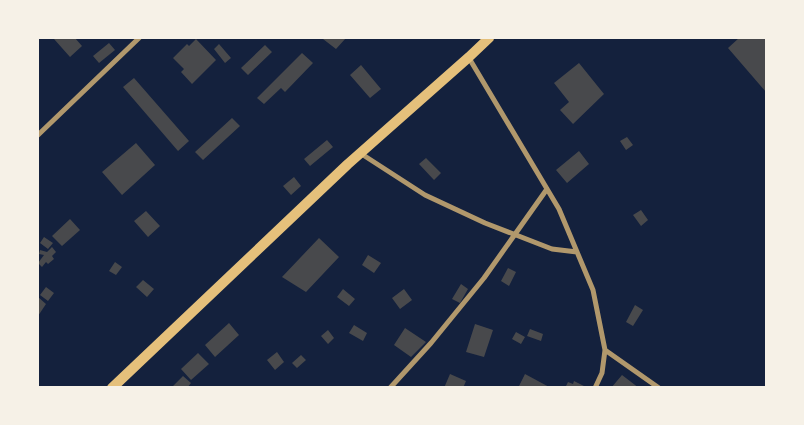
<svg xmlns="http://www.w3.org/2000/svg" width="804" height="425" viewBox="0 0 804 425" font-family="Arial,sans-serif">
<rect width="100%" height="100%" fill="#14213d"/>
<path fill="#48494c" d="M 55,38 L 75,38 L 82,46 L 70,57 L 54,39 Z
M 324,38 L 346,38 L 336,49 L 323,39 Z
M 739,38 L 765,38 L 766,40 L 766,92 L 728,48 Z
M 196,39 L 216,60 L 192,84 L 181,72 L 184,69 L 173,58 L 187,44 L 189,46 Z
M 109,43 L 115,50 L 99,63 L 93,56 Z
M 219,44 L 231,58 L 225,63 L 214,49 Z
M 265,45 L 272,52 L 248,75 L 241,68 Z
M 302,53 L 313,63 L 285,92 L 281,88 L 264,104 L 257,98 Z
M 579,63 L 604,94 L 573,124 L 560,110 L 569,102 L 554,83 Z
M 361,65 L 381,89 L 370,98 L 350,75 Z
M 134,78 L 189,141 L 178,151 L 123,87 Z
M 232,118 L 240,126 L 203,160 L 195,152 Z
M 627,137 L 633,145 L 626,150 L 620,141 Z
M 327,140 L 333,147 L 310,166 L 304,159 Z
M 136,143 L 155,165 L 122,195 L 102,172 Z
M 579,151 L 589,164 L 567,183 L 556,170 Z
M 426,158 L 441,173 L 434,180 L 419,164 Z
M 294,177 L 301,186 L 291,195 L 283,186 Z
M 641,210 L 648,220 L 641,226 L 633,215 Z
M 146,211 L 160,226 L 148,237 L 134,221 Z
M 70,219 L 80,230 L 62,246 L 52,236 Z
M 44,237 L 53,243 L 48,249 L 40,243 Z
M 319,238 L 339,257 L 306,292 L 282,277 Z
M 52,247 L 56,252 L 52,256 L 54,259 L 48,264 L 46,262 L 42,267 L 38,263 L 44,255 L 39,254 L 40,250 L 47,252 Z
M 368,255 L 381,263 L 374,273 L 362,265 Z
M 115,262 L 122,267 L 116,275 L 109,271 Z
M 508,268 L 516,272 L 509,286 L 501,281 Z
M 143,280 L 154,289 L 147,297 L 136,287 Z
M 461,284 L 468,289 L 460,303 L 452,299 Z
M 46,287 L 54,293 L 48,301 L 40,295 Z
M 343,289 L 355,299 L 349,306 L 337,297 Z
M 404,289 L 412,300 L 400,309 L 392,298 Z
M 38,297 L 46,304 L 38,316 Z
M 635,305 L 643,310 L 633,326 L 626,322 Z
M 229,323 L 239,335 L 215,357 L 205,345 Z
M 475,324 L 493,330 L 484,357 L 466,352 Z
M 354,325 L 367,333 L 363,341 L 349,333 Z
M 405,328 L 426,342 L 411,357 L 394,345 Z
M 530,329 L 543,334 L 541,341 L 527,336 Z
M 328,330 L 334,338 L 328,344 L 321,336 Z
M 516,332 L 525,337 L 521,344 L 512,339 Z
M 277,352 L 284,362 L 275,370 L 267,360 Z
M 198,353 L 209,364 L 191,380 L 181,369 Z
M 301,355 L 306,360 L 297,368 L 292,363 Z
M 450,374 L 466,381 L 463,388 L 444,388 Z
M 525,374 L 551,388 L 518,388 Z
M 622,375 L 639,388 L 611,388 Z
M 183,376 L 191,383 L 187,388 L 171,388 Z
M 574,381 L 584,386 L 583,388 L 565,388 L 568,382 L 573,384 Z"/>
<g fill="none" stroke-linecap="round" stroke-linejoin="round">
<path stroke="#b1986c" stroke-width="5" d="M 469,58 L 559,209 L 593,290 L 605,350 L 602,373 L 595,388
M 38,135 L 139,38
M 360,153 L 425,195 L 485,223 L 552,249 L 577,252
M 605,350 L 659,388
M 390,388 L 431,343 L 484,278 L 547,189"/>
<path stroke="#e5c07b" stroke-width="10" d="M 112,388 L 348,164 L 469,57 L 489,38"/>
</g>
<rect width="804" height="425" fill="none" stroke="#f6f1e7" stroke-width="78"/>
</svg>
